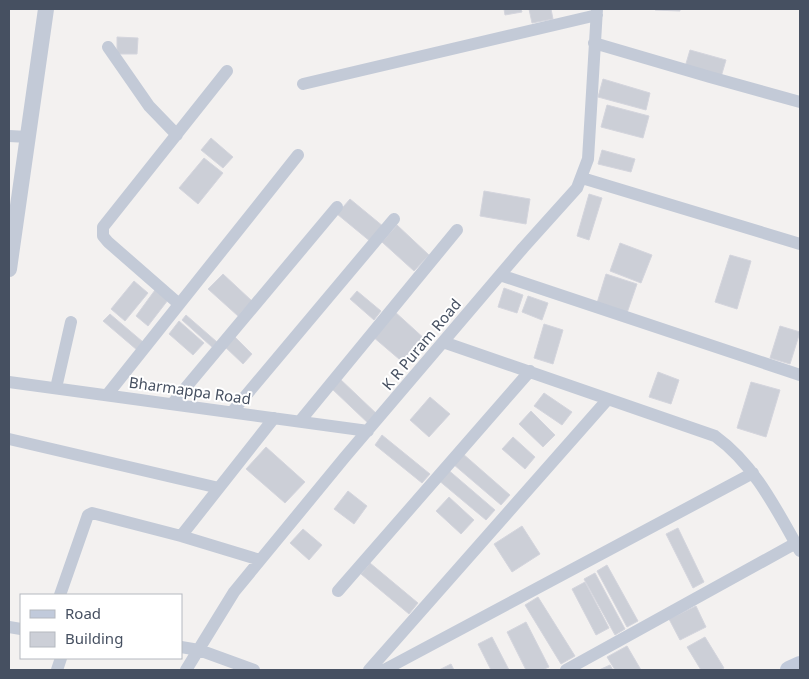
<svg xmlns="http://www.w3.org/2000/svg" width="809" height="679" viewBox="0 0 809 679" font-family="'Noto Sans',sans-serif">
<rect width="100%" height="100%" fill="#f3f1f0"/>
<path fill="#cccfd7" stroke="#d4d5dd" d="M 504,9 L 521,9 L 522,12 L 505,15 Z
M 529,9 L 551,9 L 553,19 L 532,23 Z
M 655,9 L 680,9 L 680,11 L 655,10 Z
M 117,37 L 138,38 L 137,54 L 117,54 Z
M 690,50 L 726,60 L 721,77 L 685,67 Z
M 603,79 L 650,93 L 646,110 L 598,97 Z
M 607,105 L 649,116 L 643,138 L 601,127 Z
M 211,138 L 233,157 L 223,168 L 201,150 Z
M 602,150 L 635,159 L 631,172 L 598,164 Z
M 204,158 L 223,173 L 198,204 L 179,188 Z
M 484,191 L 530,199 L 526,224 L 480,216 Z
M 589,194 L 602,198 L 589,240 L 577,236 Z
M 350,199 L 384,227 L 371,242 L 337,214 Z
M 397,225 L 429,255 L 414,271 L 382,242 Z
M 620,243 L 652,255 L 641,283 L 610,271 Z
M 730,255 L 751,261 L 737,309 L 715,302 Z
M 223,274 L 252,301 L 238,316 L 208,289 Z
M 606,274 L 637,284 L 627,313 L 597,303 Z
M 134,281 L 148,293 L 125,321 L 111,309 Z
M 504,288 L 523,295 L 517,313 L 498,307 Z
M 155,290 L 168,300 L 148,326 L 136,316 Z
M 357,291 L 381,311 L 374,320 L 350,299 Z
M 528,296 L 548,303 L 542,320 L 522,312 Z
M 394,311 L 427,341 L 406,365 L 372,336 Z
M 110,314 L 143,342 L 137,350 L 103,321 Z
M 186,315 L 217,342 L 212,347 L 182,320 Z
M 179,321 L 204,343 L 193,355 L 169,334 Z
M 544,324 L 563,330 L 553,364 L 534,358 Z
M 780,326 L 800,332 L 790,364 L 770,358 Z
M 233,335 L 252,354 L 243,364 L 223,345 Z
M 658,372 L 679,380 L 671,404 L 649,397 Z
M 339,378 L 379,416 L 370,425 L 330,387 Z
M 751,382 L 780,390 L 766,437 L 737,428 Z
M 544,393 L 572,412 L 562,425 L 534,406 Z
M 430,397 L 450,414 L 429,437 L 410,420 Z
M 531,411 L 555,435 L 543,447 L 519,424 Z
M 382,435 L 430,474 L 422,483 L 375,445 Z
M 513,437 L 535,457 L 525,469 L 502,449 Z
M 266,447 L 305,482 L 285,503 L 246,469 Z
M 462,453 L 510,495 L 501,505 L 453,464 Z
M 446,468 L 495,510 L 486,520 L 437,479 Z
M 348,491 L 367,506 L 354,524 L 334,509 Z
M 449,497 L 474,520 L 461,534 L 436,511 Z
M 522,526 L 540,554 L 512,572 L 494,544 Z
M 678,528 L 704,582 L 693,588 L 666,534 Z
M 303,529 L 322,545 L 309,560 L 290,543 Z
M 370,563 L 418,603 L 409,614 L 361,574 Z
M 607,565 L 638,621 L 627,627 L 597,571 Z
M 595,573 L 625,629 L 615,635 L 584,579 Z
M 585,582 L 609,628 L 596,635 L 572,589 Z
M 538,597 L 575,656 L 561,664 L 525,605 Z
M 696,606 L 706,627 L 680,640 L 669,619 Z
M 526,622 L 549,667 L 542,670 L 526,670 L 507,632 Z
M 492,637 L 509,670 L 491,670 L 478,644 Z
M 705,637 L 724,668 L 720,670 L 701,670 L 687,647 Z
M 627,646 L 641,670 L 615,670 L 607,657 Z
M 451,664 L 454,670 L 439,670 Z
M 610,665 L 613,670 L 599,670 Z"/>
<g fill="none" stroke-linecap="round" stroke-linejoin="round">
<path stroke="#c3cad7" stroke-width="12" d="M 594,43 L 710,77 L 800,102
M 108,47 L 149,106 L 177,135
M 303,84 L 597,15
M 9,136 L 28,137
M 582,178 L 800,244
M 500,275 L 800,375
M 179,304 L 108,242 L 103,236 L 103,227 L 227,71
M 443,342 L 715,436 C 755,465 776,509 800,551
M 9,382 L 368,431
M 56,388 L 71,322
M 107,395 L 298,155
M 172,404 L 337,207
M 232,412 L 394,219
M 300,421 L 457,230
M 9,439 L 219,488
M 181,536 L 274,418
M 338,591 L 530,371
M 60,595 L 88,515 L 92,513 L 181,536 L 260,560
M 9,627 L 21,629
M 181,647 L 199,650 L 254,670
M 57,670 L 61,658
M 186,670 L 234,592 L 345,457 L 523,248 L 577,188 L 588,159 L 597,9
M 369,670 L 608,399
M 384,670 L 753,473
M 566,670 L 796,543"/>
<path stroke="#c3cad7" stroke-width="16" d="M 9,269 L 46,9"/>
<path stroke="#c1cadb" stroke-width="18" d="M 789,670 L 800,665"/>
</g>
<g text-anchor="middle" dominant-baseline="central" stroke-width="4" stroke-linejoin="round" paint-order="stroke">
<g font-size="15" fill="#465061" stroke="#fff">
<text transform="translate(421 344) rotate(-50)">K R Puram Road</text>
<text transform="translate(190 390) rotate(8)">Bharmappa Road</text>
</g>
</g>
<rect width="809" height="679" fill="none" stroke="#465061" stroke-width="20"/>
<rect x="20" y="594" width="162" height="65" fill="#ffffff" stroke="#b5b9c0"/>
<rect x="30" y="610" width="25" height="8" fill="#c1cadb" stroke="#b5b9c0"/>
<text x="65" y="619" font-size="15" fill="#465061">Road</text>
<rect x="30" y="632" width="25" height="15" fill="#cccfd7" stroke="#b5b9c0"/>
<text x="65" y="644" font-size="15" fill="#465061">Building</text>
</svg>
